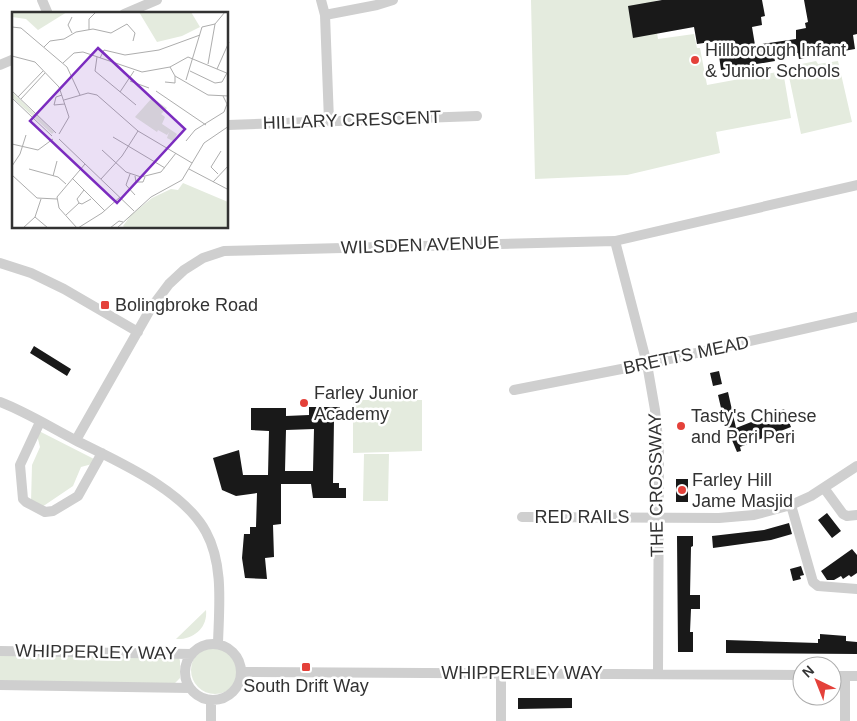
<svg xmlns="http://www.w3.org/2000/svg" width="857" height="721" viewBox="0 0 857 721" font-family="Arial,sans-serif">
<rect width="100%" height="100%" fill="#fff"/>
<path fill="#e4ebde" d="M 531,0 L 659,0 L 652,2 L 658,39 L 694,34 L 697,48 L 700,48 L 707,85 L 783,71 L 791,118 L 716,132 L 720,153 L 627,175 L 535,179 Z
M 816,61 L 818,64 L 838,61 L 852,122 L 801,134 L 787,67 Z
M 353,400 L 422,400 L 422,451 L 353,453 Z
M 39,431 L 94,459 L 92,464 L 81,467 L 73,486 L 42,507 L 31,502 L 32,465 L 40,447 L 37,435 Z
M 364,454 L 389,454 L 388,501 L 363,501 Z
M 206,610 C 208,628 193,640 176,639 Z
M191 670a24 24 0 1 1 48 0a24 24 0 1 1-48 0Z
M 0,653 L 179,657 L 180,661 L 180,678 L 174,684 L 0,681 Z"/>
<path fill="#191919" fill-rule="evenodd" d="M 662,0 L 762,0 L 765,16 L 761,17 L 762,25 L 752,27 L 755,45 L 796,39 L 796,30 L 806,28 L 805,23 L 808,22 L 804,0 L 857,0 L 857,34 L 853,35 L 855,49 L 799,59 L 798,53 L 774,57 L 775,61 L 721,70 L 717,41 L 697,44 L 694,27 L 633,38 L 628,6 Z
M 34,346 L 71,369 L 67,376 L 30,353 Z
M 719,371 L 722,384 L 713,386 L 710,373 Z
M 728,392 L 736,428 L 784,409 L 791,427 L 740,447 L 741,451 L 737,452 L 724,421 L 718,395 Z
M 309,407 L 340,407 L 340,420 L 334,420 L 333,483 L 339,483 L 339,488 L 346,488 L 346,498 L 313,498 L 311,484 L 281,484 L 281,524 L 273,525 L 274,557 L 265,558 L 267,579 L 245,578 L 242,558 L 244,534 L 250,534 L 250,527 L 256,527 L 257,493 L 236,496 L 222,490 L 213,458 L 239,450 L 243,475 L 268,475 L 269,431 L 251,430 L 251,408 L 286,408 L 286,416 L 309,415 ZM 314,429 L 313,471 L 285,471 L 286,430 Z
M 676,479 L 688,479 L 688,502 L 676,502 Z
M 827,513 L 841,531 L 832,538 L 818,520 Z
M 789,523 L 792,534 L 771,540 L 713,548 L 712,536 L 764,530 Z
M 677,536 L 693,536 L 693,546 L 691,547 L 690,595 L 700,595 L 700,609 L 691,609 L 690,632 L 693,632 L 693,652 L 678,652 Z
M 852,549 L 857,555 L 857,573 L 851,577 L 849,575 L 843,579 L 841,576 L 834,580 L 827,580 L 821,571 Z
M 801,566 L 804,575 L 800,576 L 801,579 L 793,581 L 790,569 Z
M 820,634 L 846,636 L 846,641 L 857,642 L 857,654 L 726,653 L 726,640 L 818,643 L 818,639 L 820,639 Z
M 518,698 L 572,698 L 572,708 L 518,709 Z"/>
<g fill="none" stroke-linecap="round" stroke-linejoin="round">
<path stroke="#cfcfcf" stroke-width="10" d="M 42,0 L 48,14
M 321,0 L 325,15 L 329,121
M 124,14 L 157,0
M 325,15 L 377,5 L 393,0
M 0,65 L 14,59
M 228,125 L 477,116
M 615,241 L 647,364 L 655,410 L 659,449 L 658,674
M 0,263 L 31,273 L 64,289 L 138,332
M 514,390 L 647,364 L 857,317
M 0,402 C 26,412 50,427 75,440 C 116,461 183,489 206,532 C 224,565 219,607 218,644
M 40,422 L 20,465 L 23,499 L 26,502 L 45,512 L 53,511 L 78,496 L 102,453
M 76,440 L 151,308 L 169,284 L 184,270 L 203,258 L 224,251 L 615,241 L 857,185
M 824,488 L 843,514 L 847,516 L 857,515
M 791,505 L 813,582 L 818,586 L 857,589
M 522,517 L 719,518 L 754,515 L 791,505 L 811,496 L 857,466
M185 672a28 28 0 1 1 56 0a28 28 0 1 1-56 0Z
M 0,651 L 192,654
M 242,672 L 802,675
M 832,676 L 857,676
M 0,685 L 190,688
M 211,721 L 211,700
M 501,721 L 501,673
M 845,721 L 845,676"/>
</g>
<g fill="#e4413a" stroke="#fff" stroke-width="2">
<circle cx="695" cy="60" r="5"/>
<rect x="100" y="300" width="10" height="10" rx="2.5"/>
<circle cx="304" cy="403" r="5"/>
<circle cx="681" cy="426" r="5"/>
<circle cx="682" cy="490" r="5"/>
<rect x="301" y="662" width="10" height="10" rx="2.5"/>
</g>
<g text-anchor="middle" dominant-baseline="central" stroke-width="5" stroke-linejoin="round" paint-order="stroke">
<g font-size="18" fill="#323232" stroke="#fff" text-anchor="start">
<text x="705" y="50">Hillborough Infant<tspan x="705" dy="21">&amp; Junior Schools</tspan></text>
<text x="115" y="305">Bolingbroke Road</text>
<text x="314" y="393">Farley Junior<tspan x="314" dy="21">Academy</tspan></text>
<text x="691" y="416">Tasty's Chinese<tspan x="691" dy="21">and Peri Peri</tspan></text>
<text x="692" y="480">Farley Hill<tspan x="692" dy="21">Jame Masjid</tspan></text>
<text x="306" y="686" text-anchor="middle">South Drift Way</text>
</g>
<g font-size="18" fill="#323232" stroke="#fff">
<text transform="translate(352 120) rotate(-2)">HILLARY CRESCENT</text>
<text transform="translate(420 245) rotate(-2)">WILSDEN AVENUE</text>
<text transform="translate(686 355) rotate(-12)">BRETTS MEAD</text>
<text transform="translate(656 485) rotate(-91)">THE CROSSWAY</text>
<text x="582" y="517">RED RAILS</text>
<text transform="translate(96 652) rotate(1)">WHIPPERLEY WAY</text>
<text x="522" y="673">WHIPPERLEY WAY</text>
</g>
</g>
<g transform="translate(12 12)">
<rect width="216" height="216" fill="#fff"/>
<path d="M 0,0 L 55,0 L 26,18 L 14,7 L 0,5 ZM 127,0 L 179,0 L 188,15 L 170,24 L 145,30 ZM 0,80 L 42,120 L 40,122 L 0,85 ZM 140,86 L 155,96 L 149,102 L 153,105 L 150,112 L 165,122 L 161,129 L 155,126 L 157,120 L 155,123 L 146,118 L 145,120 L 123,105 ZM 171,171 L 216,190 L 216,216 L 113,216 L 111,214 L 119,203 L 140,186 L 159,177 L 166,178 Z" fill="#e4ebde"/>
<path fill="none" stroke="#adadad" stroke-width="1" d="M 60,5 L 56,13 L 60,21M 0,15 L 9,16 L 55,55 L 68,83M 77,18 L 77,7 L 84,0M 32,35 L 38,29 L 52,27 L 64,20 L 81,17 L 99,21 L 115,12 L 123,21 L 121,29M 0,44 L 23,50 L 47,75 L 57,105 L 47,122M 85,45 L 83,59 L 124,93M 88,46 L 92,38 L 113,43 L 147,38 L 188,23M 51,51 L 62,41 L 71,40 L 130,60 L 158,55 L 176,45 L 217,62M 196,52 L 203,12M 158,55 L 163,64 L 196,83 L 217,84M 205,57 L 217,30M 178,59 L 203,71 L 210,70 L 215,61M 174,68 L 190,15 L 203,12 L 213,0M 118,69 L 137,76M 153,70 L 163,71 L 163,64M 0,79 L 44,121M 144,79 L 194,113M 108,80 L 122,59M 50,83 L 44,85 L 42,93 L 53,92M 6,85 L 31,59M 0,86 L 40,124M 9,87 L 33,61M 52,88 L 76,81 L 85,83 L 126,119 L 180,151M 101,125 L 153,156M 47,127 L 122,199M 174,129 L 183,118 L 212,100 L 215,92 L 211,84M 0,132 L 26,138 L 41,127M 90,138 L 114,160 L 129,165 L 149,160 L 164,141M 0,154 L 8,142 L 14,123M 17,157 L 46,165 L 54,172M 177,157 L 217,178M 118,162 L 114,173 L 123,183M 206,162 L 199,155 L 209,139M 0,163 L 25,186 L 45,187M 41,164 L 45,149M 123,164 L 124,170 L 131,170 L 133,165M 60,166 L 93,199M 89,167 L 110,144 L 126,119M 201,170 L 217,153M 72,178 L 65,187 L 67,191 L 70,192 L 79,187M 54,203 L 67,191M 23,205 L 36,216M 11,216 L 23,205 L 29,187M 65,216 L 47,196 L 45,185 L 73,152M 66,216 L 90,201 L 108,185M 98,216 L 107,209 L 111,210M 105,216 L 139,185 L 170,168 L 192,131 L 217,114"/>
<path fill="#7b2cbf" fill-opacity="0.15" stroke="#7b2cbf" stroke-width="2.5" d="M 86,36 L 173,117 L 105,191 L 18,109 Z"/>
<rect width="216" height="216" fill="none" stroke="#323232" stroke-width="2.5"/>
</g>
<g transform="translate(817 681) rotate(317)"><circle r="24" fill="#ffffff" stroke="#adadad"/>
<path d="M0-4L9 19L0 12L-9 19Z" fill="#e4413a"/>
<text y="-8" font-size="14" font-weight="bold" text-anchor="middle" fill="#323232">N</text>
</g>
</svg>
